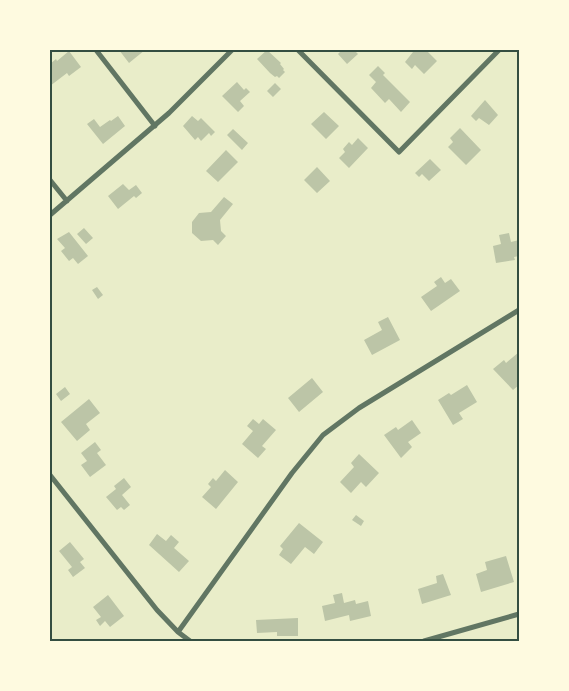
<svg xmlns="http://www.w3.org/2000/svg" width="569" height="691" viewBox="0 0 569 691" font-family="Roboto,sans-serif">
<rect width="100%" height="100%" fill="#e9edc9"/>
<path fill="#bcc5a7" d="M 119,50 L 145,50 L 129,63 Z
M 267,50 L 281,63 L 280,64 L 284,69 L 283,70 L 285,72 L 279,78 L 277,76 L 275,77 L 270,73 L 257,59 Z
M 342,50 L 354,50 L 358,54 L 347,64 L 338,54 Z
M 412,50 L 426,50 L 437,61 L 424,74 L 415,65 L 412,69 L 405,62 L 413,52 Z
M 69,51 L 81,67 L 69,76 L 67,73 L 50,86 L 50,64 L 56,59 L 57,61 Z
M 378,66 L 385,73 L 383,75 L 410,102 L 401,112 L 389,99 L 385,103 L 371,88 L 376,82 L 369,75 Z
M 237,82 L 244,90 L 246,88 L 250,92 L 240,101 L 244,106 L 238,112 L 222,96 Z
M 275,83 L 281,89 L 273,97 L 267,91 Z
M 485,100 L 498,115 L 489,125 L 479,118 L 476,121 L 471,116 Z
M 324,112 L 339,126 L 326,139 L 311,124 Z
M 118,116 L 125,126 L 103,144 L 87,124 L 94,119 L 100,127 L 110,120 L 111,121 Z
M 192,116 L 198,121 L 201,118 L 215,132 L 211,136 L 209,133 L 201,141 L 198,137 L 195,140 L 183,126 Z
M 460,128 L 481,150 L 466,165 L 448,147 L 453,142 L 450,138 Z
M 233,129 L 248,143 L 242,150 L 227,135 Z
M 358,138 L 368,148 L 349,168 L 339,158 L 345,152 L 343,149 L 349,142 L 352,145 Z
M 226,150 L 238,162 L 218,182 L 206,171 Z
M 430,159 L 441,170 L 429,181 L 422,174 L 419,177 L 415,173 Z
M 317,167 L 330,181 L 317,193 L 304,180 Z
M 123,184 L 129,190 L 136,185 L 142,193 L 136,198 L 134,196 L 118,209 L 108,196 Z
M 224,197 L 233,204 L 220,220 L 221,231 L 226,236 L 218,245 L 213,240 L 201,241 L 192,233 L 192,222 L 199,213 L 211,212 Z
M 84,228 L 93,238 L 86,244 L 77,234 Z
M 69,232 L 88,256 L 78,264 L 73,258 L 69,261 L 61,251 L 65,248 L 57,239 Z
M 509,233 L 511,242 L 519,240 L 519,256 L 514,257 L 515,260 L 496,263 L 493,246 L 501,244 L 499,235 Z
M 441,277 L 445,283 L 451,279 L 460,291 L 431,311 L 421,297 L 437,286 L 434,282 Z
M 97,287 L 103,295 L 98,299 L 92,290 Z
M 388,317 L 400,340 L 372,355 L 364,340 L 382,330 L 378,322 Z
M 519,352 L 519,375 L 517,377 L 519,380 L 519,385 L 513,390 L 493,369 L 504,360 L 506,363 Z
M 312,378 L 323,392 L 299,412 L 288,398 Z
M 467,385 L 477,402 L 459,413 L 463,419 L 453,425 L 438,400 L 449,393 L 451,395 Z
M 65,387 L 70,394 L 61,401 L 56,394 Z
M 89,399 L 100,413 L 86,424 L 90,430 L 77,441 L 61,422 Z
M 253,419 L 259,424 L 263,419 L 276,430 L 262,446 L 266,449 L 258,458 L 242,444 L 253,431 L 247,426 Z
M 412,420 L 421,433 L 408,442 L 412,447 L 401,458 L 384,435 L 396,427 L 398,430 Z
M 95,442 L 101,450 L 97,453 L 106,465 L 90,477 L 81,465 L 87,461 L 81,453 Z
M 359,454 L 379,473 L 366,487 L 361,482 L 351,493 L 340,482 L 354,467 L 351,463 Z
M 225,470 L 238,482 L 216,509 L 202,497 L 211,487 L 208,484 L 213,478 L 216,481 Z
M 124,478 L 131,487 L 122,495 L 130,505 L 124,510 L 121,507 L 117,510 L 106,497 L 116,489 L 114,486 Z
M 356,515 L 364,521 L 361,526 L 352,520 Z
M 299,523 L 323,542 L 314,554 L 305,547 L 291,564 L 279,555 L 283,549 L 280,546 Z
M 157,534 L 166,541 L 171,535 L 179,542 L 174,548 L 189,561 L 179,572 L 149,545 Z
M 70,542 L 84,559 L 80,562 L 85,568 L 73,577 L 68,570 L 72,567 L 59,551 Z
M 506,556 L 514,582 L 481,592 L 476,574 L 487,570 L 485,562 Z
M 443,574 L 451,595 L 422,604 L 418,589 L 437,583 L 436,576 Z
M 342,593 L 344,603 L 355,600 L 356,604 L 368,601 L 371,616 L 350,621 L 349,615 L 325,621 L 322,606 L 335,603 L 333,595 Z
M 108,595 L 124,616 L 110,627 L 105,621 L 100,626 L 96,620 L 101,617 L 93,607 Z
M 298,618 L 298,636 L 277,636 L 277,632 L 257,633 L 256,620 Z"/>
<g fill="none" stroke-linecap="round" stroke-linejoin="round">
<path stroke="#617663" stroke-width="5" d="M 96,50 L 155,126
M 298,50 L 399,152 L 499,50
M 50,180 L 67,201
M 50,215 L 169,113 L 232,50
M 50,475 L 157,610 L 178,632 L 190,641
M 178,632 L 292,473 L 323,435 L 359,408 L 519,310
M 424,641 L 519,614"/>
</g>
<rect width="569" height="691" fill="none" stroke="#fefae0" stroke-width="102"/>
<rect x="51" y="51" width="467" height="589" fill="none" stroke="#344e41" stroke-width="2"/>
</svg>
